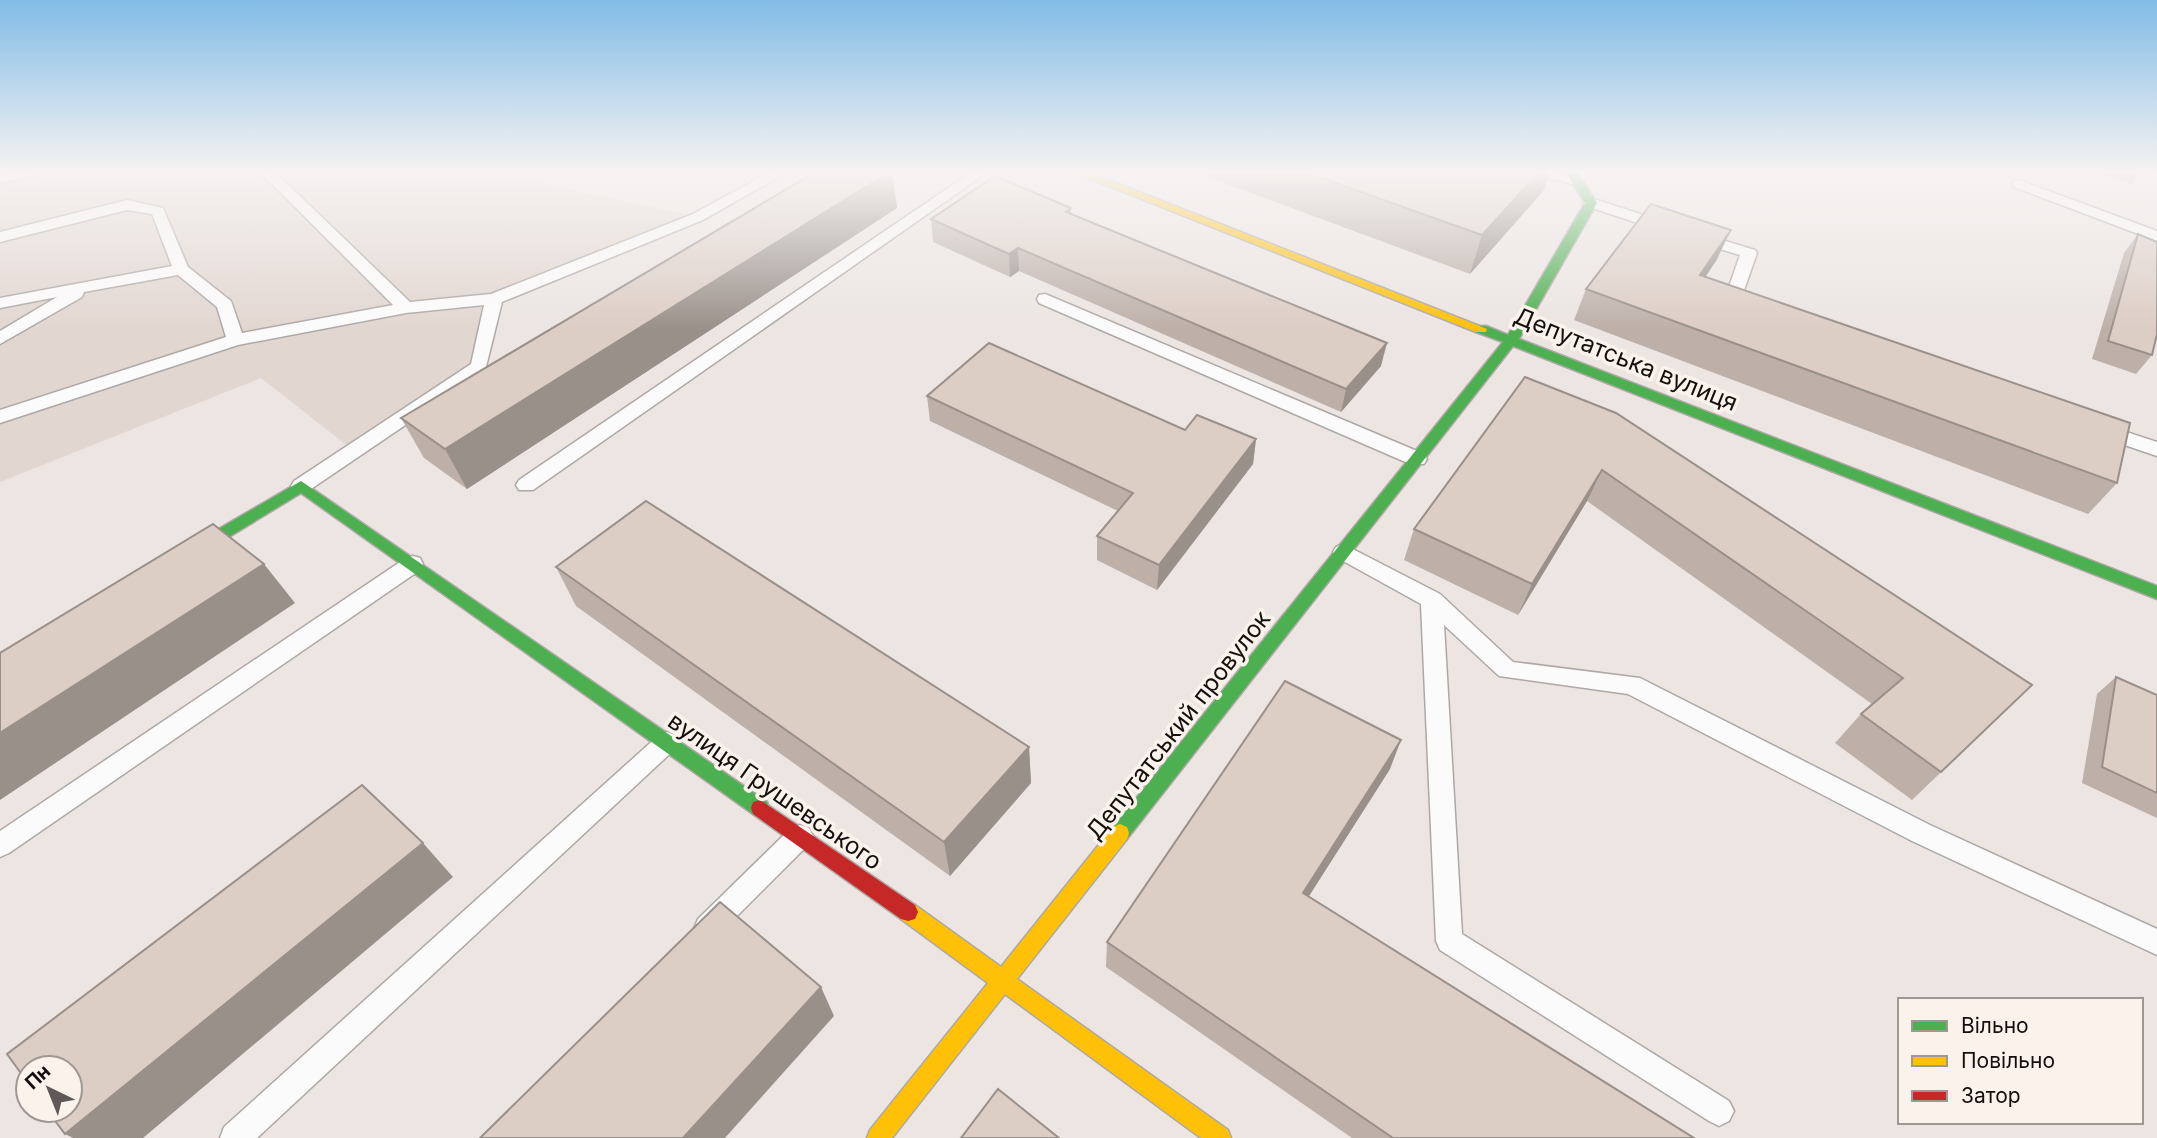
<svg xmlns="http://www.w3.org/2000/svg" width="2157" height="1138" viewBox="0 0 2157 1138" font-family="Inter,sans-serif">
<rect width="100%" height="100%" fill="#ece5e2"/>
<path fill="#e2d6d0" d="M 0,171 L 485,171 L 698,217 L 494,299 L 479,367 L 354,451 L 261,378 L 0,482 Z"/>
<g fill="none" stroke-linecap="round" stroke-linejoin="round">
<defs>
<path id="lane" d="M 17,171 L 42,171 L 40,174 L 0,183 L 0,175 Z
M 259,171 L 274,171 L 410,302 L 491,294 L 693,214 L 772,171 L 789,171 L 703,220 L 502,302 L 485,371 L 308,491 L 294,491 L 291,486 L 294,481 L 471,364 L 484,305 L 406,313 L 238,345 L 0,423 L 0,410 L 226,337 L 217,307 L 178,275 L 84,292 L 82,297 L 0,344 L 0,331 L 57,297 L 0,308 L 0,298 L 172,266 L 152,214 L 127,210 L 0,242 L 0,232 L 127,200 L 163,208 L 188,267 L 231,301 L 242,333 L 393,305 Z
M 973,171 L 989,171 L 533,490 L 519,490 L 516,485 L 519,480 Z
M 1439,171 L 1454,171 L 1428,197 L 1418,197 L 1415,194 L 1418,191 Z
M 1533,171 L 1555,171 L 1581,178 L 1583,181 L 1576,185 L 1535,174 Z
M 2019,180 L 2157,231 L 2157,241 L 2014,187 L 2012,184 L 2014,181 Z
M 1591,198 L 1671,224 L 1673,227 L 1665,232 L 1586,206 L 1583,203 Z
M 1696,232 L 1755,250 L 1757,253 L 1741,299 L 1752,305 L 1750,309 L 1738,309 L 1724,301 L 1740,255 L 1690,240 L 1688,237 Z
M 1045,294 L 1424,454 L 1427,459 L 1424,464 L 1410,464 L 1039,303 L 1037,299 L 1039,295 Z
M 2102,424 L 2157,442 L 2157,456 L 2095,435 L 2093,430 L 2095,425 Z
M 1343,544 L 1440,594 L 1513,662 L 1640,678 L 1930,825 L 2157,929 L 2157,955 L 1912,841 L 1628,694 L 1499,676 L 1444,625 L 1462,934 L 1729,1101 L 1734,1111 L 1729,1121 L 1719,1126 L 1709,1121 L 1440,950 L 1436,941 L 1421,604 L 1336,557 L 1333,552 L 1336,547 Z
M 413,556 L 420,558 L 423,564 L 420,570 L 9,853 L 0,857 L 0,831 L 406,558 Z
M 667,732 L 675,735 L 679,742 L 675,749 L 257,1138 L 220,1138 L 224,1127 L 659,735 Z
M 800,825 L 809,828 L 813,836 L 809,844 L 716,937 L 707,941 L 698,937 L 694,928 L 698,919 L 791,828 Z"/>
<path id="fast" d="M 1565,171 L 1576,171 L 1597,203 L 1519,339 L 2157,586 L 2157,599 L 1513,346 L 1127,839 L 1120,842 L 1113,839 L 1111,833 L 1113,827 L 1503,342 L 1476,332 L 1476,326 L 1486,326 L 1508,335 L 1585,203 Z
M 301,481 L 767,802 L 769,808 L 767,814 L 760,816 L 753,814 L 301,493 L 186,563 L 174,563 L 172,559 L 174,555 Z"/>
<path id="slow" d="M 1071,171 L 1086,171 L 1487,329 L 1486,332 L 1476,332 Z
M 1120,824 L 1127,827 L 1129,833 L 1127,839 L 1017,979 L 1228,1130 L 1231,1138 L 1201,1138 L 1005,994 L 892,1138 L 867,1138 L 870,1130 L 988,983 L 901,919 L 898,912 L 901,905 L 908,903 L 915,905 L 1001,967 L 1113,827 Z"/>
<path id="jam" d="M 760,800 L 915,905 L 918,912 L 915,919 L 908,921 L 901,919 L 753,814 L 751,808 L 753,802 Z"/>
</defs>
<use href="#lane" stroke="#ada8a6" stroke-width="3"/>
<use href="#fast" stroke="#ada8a6" stroke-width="3"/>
<use href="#slow" stroke="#ada8a6" stroke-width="3"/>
<use href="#jam" stroke="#ada8a6" stroke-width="3"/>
<use href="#lane" fill="#fcfbfb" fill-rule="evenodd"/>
<use href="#fast" fill="#4caf50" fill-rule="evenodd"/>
<use href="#slow" fill="#ffc107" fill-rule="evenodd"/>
<use href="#jam" fill="#c62828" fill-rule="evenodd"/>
</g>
<path fill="#bdb0a9" d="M 817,171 L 892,171 L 897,208 L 467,489 L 424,458 L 401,418 Z
M 1192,171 L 1431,171 L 1445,175 L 1544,190 L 1470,274 Z
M 2090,171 L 2142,171 L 2132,184 Z
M 1071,208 L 1071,214 L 1381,366 L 1341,412 L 1019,271 L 1010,277 L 933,242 L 931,219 Z
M 1731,230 L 1716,261 L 1705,276 L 2117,483 L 2088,514 L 1574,320 L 1586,289 Z
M 2138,234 L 2152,355 L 2136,374 L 2092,359 L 2124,253 Z
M 1525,377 L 2032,685 L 1912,800 L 1835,743 L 1861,714 L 1872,704 L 1587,501 L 1518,615 L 1404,560 L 1414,529 Z
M 927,396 L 1256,439 L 1253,464 L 1157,590 L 1097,560 L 1097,536 L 1118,511 L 930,421 Z
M 556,567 L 1029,747 L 1031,783 L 950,876 L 576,606 Z
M 2116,677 L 2157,695 L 2157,818 L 2082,783 L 2097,694 Z
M 1390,769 L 1309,896 L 1694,1138 L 1352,1138 L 1106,967 L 1107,942 Z"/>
<path fill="#9a908a" d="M 891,171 L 892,171 L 897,208 L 467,489 L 445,449 Z
M 1540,171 L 1550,171 L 1544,190 L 1470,274 L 1482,235 Z
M 1731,230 L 1716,261 L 1686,306 L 1700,275 Z
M 1018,248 L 1019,271 L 1010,277 L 1009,254 Z
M 1387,343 L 1381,366 L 1341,412 L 1346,389 Z
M 1256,439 L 1253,464 L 1157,590 L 1159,565 Z
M 1602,470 L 1587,501 L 1518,615 L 1532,584 Z
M 264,564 L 295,603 L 0,800 L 0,733 Z
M 1401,740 L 1390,769 L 1295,918 L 1303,893 Z
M 1029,747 L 1031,783 L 950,876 L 944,842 Z
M 423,843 L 453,877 L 143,1138 L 73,1138 L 65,1134 Z
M 821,987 L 834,1016 L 725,1138 L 683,1138 Z"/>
<path fill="#dccdc5" stroke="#9a908a" stroke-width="2" d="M 817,171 L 891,171 L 445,449 L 401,418 Z
M 1302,171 L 1431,171 L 1445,175 L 1449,171 L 1540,171 L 1482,235 Z
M 995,176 L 1071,208 L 1066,212 L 1387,343 L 1346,389 L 1018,248 L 1009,254 L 931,219 Z
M 1651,204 L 1731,230 L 1700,275 L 2130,423 L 2117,483 L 1586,289 Z
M 2138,234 L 2157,242 L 2157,334 L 2152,355 L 2108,341 Z
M 989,343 L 1185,430 L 1197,415 L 1256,439 L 1159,565 L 1097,536 L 1133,493 L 927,396 Z
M 1525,377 L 1616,413 L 2032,685 L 1941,772 L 1861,714 L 1903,678 L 1602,470 L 1532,584 L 1414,529 Z
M 646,501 L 1029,747 L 944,842 L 556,567 Z
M 213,524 L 264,564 L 0,733 L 0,653 Z
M 2116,677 L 2157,695 L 2157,793 L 2102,767 Z
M 1285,681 L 1401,740 L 1303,893 L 1694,1138 L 1393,1138 L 1107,942 Z
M 362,785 L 423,843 L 65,1134 L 47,1110 L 70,1110 L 70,1068 L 28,1068 L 28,1083 L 7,1054 Z
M 720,902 L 821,987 L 683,1138 L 480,1138 Z
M 998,1089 L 1059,1138 L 961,1138 Z"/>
<linearGradient id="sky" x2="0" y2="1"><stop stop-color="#82bce6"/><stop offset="0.52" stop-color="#f6f3f2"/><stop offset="1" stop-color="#f6f3f2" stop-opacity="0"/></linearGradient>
<rect width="2157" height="330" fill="url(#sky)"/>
<g text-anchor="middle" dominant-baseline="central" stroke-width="7" stroke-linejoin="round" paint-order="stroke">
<g font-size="24" fill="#130f0e" stroke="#fcf2ec">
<text transform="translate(1626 359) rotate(22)">Депутатська вулиця</text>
<text transform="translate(1178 725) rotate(-52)">Депутатський провулок</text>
<text transform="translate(775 791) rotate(35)">вулиця Грушевського</text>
</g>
</g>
<rect x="1898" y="998" width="245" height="126" fill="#fcf2ec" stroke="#9f9793" stroke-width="2"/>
<rect x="1912" y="1021" width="35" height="10" fill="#4caf50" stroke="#9f9793" stroke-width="2"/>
<text x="1961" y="1033" font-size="21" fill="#130f0e">Вільно</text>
<rect x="1912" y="1056" width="35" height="10" fill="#ffc107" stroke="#9f9793" stroke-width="2"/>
<text x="1961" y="1068" font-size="21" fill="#130f0e">Повільно</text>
<rect x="1912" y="1091" width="35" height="10" fill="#c62828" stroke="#9f9793" stroke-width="2"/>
<text x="1961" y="1103" font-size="21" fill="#130f0e">Затор</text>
<g transform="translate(49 1089) rotate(317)"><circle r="33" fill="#fcf2ec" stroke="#9f9793" stroke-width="2"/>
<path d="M0-5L12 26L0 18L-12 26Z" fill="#5f5a58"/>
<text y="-10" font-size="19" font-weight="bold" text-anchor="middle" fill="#130f0e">Пн</text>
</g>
</svg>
